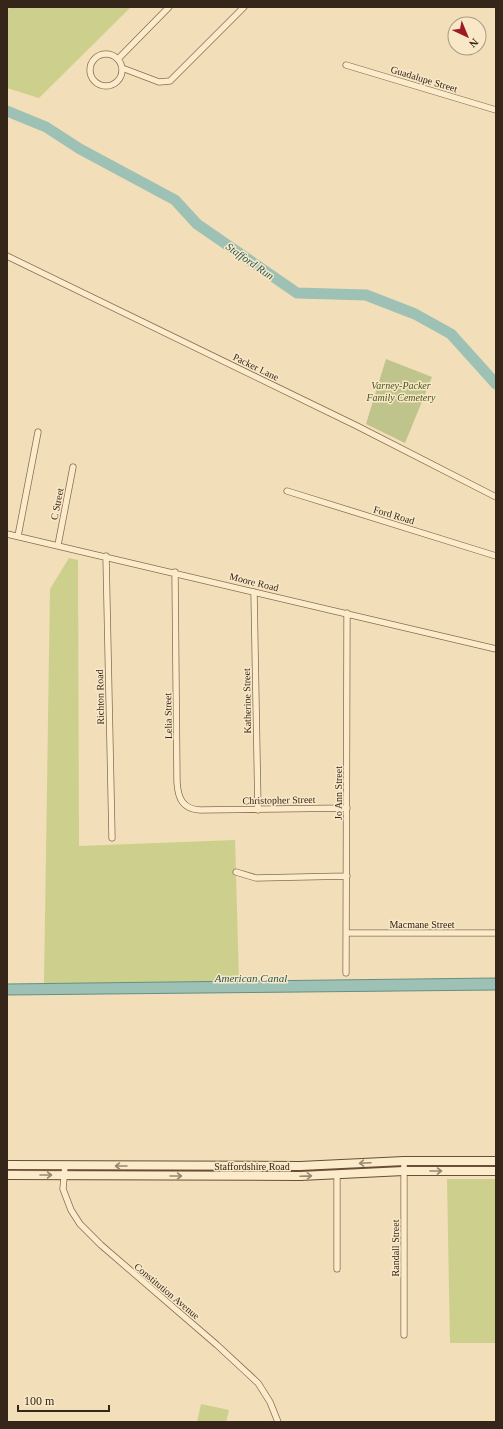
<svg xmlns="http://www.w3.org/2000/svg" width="503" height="1429" viewBox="0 0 503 1429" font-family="Georgia,serif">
<rect width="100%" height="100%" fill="#f2deb8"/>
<path fill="#ccd08c" d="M 10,7 L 131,7 L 39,98 L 7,88 L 7,10 Z
M 69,558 L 78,560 L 79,846 L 235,840 L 239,981 L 44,984 L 50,589 Z
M 447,1179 L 496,1179 L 496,1343 L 450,1343 Z
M 201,1404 L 229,1410 L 226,1422 L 197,1422 Z"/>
<path fill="#bfc38c" d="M 386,359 L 432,377 L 405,443 L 366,424 Z"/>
<path fill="#9ec1b5" stroke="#658f82" d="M 496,978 L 496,990 L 7,995 L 7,984 Z"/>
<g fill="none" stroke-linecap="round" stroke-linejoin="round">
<path stroke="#9ec1b5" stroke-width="11" d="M 7,111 L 46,127 L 80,149 L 175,200 L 197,224 L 297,293 L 366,295 L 415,314 L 451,334 L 496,384"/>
<defs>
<path id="minor" d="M90 70a16 16 0 1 1 32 0a16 16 0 1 1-32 0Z
M 118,59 L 169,7
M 346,65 L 496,110
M 122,68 L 159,82 L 170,81 L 244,7
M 7,256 L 357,426 L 496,497
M 287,491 L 496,556
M 7,534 L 496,649
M 18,536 L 38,432
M 58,545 L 73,467
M 106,556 L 112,838
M 175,572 L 177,782 C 178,799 183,809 200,810 L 347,808
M 254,592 L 258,810
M 236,872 L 256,878 L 347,876
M 347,933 L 496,933
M 346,973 L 347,613
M 404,1161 L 404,1335
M 65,1165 L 63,1189 L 71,1210 L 80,1224 L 101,1245 L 217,1345 L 258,1383 L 270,1402 L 278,1422
M 337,1174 L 337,1269"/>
<path id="secondary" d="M 7,1165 L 300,1166 L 404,1161 L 496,1161
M 7,1175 L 300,1176 L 404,1171 L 496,1171"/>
</defs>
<use href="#minor" stroke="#896c52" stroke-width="7"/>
<use href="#secondary" stroke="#6a4d35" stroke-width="10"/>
<use href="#minor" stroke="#fcebcb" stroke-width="5.5"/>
<use href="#secondary" stroke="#fcebcb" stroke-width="8"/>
</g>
<defs><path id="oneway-shaft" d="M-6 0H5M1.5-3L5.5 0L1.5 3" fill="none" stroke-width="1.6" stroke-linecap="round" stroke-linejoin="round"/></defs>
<g stroke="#998872">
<use href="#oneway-shaft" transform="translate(365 1163) rotate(177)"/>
<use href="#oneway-shaft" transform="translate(121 1166) rotate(-180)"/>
<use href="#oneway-shaft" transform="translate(436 1171)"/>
<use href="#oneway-shaft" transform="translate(46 1175)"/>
<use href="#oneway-shaft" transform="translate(176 1176)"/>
<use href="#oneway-shaft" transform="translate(306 1176) rotate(-2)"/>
</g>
<g text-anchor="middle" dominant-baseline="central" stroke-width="3" stroke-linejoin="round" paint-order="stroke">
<g font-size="10" fill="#362519" stroke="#f9e8c8">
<text transform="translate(424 79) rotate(17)">Guadalupe Street</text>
<text transform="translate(256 367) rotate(26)">Packer Lane</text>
<text transform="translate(57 504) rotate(-79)">C Street</text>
<text transform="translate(394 515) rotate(17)">Ford Road</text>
<text transform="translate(254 582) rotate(14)">Moore Road</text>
<text transform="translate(100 697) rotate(-91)">Richton Road</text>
<text transform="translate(247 701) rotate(-91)">Katherine Street</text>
<text transform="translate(168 716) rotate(-91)">Lelia Street</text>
<text transform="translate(338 793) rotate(-90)">Jo Ann Street</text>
<text transform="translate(279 800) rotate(-1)">Christopher Street</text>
<text x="422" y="924">Macmane Street</text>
<text x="252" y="1166">Staffordshire Road</text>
<text transform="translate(395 1248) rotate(-90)">Randall Street</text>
<text transform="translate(167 1291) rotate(40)">Constitution Avenue</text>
</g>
<g font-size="10" font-style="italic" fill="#49551d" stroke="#f9e8c8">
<text x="401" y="385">Varney-Packer<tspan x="401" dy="12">Family Cemetery</tspan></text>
</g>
<g font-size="11" font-style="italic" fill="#265852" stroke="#f9e8c8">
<text transform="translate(250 261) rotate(35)">Stafford Run</text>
<text x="251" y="978">American Canal</text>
</g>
</g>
<rect width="503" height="1429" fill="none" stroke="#362519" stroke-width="16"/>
<g transform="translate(467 36) rotate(136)"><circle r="19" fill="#f9e8c8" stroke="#ab9a82"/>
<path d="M0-3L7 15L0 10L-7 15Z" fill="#9d1c24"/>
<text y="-6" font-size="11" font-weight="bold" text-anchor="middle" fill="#362519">N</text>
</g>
<path d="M18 1405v6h91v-6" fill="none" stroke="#362519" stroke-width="2"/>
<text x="24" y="1405" font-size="12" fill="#362519" stroke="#f9e8c8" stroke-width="3" paint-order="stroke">100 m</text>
</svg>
